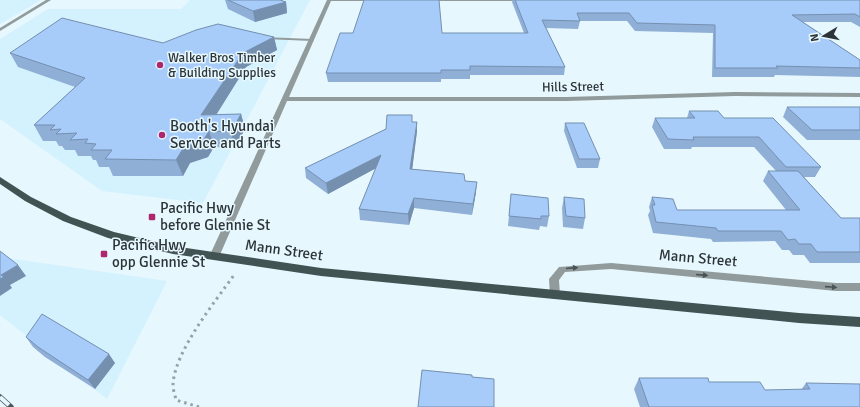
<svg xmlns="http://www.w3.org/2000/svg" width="860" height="407" viewBox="0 0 860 407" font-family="Signika,sans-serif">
<rect width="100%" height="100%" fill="#e6f7fe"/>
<path fill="#d4f1fe" d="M 0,0 L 41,0 L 0,24 Z
M 190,0 L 310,0 L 203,203 L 102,191 L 0,119 L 0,39 L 48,9 L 181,9 Z
M 0,257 L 167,281 L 107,399 L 0,315 Z"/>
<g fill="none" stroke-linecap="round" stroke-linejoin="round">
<path stroke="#95a2a8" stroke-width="3" stroke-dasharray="2.5 4" stroke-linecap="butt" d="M 199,407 L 176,400 C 175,395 173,390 173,385 C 174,352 215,302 234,275"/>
<path fill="#919b9b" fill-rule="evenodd" d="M 263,37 L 312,39 L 314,40 L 312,41 L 265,39 L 263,39 Z
M 611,263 L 836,283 L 860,283 L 860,291 L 836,291 L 611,269 L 565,272 L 559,280 L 560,295 L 558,298 L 555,299 L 552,298 L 550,295 L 549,279 L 559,267 Z"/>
<path fill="#919b9b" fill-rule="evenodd" d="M 327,0 L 376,0 L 374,1 L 331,1 L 289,97 L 567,97 L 735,92 L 860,93 L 860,97 L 735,96 L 567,101 L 287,101 L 219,257 L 217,259 L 211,259 L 209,257 Z
M 426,0 L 524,0 L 522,1 L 428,1 Z"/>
<path fill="#919b9b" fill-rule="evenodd" d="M 46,0 L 51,0 L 0,31 L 0,28 Z"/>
<path fill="#425354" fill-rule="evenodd" d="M 0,177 L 31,197 L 71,217 L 114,232 L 173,246 L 321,268 L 799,313 L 860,317 L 860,327 L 799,323 L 321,276 L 173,254 L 108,238 L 63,221 L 25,201 L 0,184 Z"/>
<defs>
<path id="rail" d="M 0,397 L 11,407"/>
</defs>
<use href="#rail" stroke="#4f595d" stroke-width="5.5"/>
<use href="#rail" stroke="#e6f7fe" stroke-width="4" stroke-dasharray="12" stroke-linecap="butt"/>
</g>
<path fill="#90afd7" d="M 225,0 L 280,0 L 286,2 L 287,13 L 255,22 L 228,9 Z
M 513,0 L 860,0 L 860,27 L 851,22 L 803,22 L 860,60 L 860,77 L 775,75 L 774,77 L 712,77 L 713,33 L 635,31 L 627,21 L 580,21 L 578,29 L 546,28 L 565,67 L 564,75 L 470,75 L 470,79 L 441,79 L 441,82 L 328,82 L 326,73 L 353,33 L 524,33 L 512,2 Z
M 274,37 L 277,50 L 246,67 L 216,115 L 241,114 L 245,129 L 235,148 L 214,147 L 208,157 L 190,163 L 183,176 L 113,176 L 109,167 L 99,167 L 96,160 L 93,160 L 91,156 L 78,156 L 75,150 L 65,150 L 62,146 L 59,146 L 56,141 L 43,141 L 34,125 L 75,87 L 18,67 L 10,53 Z
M 787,107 L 860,107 L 860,140 L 807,140 L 783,117 Z
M 689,111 L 724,118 L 821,167 L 815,177 L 804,177 L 841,218 L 860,218 L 860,263 L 810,263 L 804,255 L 793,255 L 789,250 L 782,250 L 775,241 L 713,242 L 711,239 L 653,233 L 648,215 L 650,211 L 649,207 L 652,197 L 677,210 L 786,210 L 763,181 L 768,171 L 776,171 L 754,147 L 692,147 L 691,149 L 664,149 L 652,127 L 655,118 L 687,118 Z
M 412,115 L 412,122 L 417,122 L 417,131 L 412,169 L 465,181 L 476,192 L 472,215 L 414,208 L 409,225 L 360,220 L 359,209 L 376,168 L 328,194 L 306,178 L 305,168 L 386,129 Z
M 565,123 L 600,159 L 598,168 L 577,168 L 564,131 Z
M 511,194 L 549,216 L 547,227 L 540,226 L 539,230 L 508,226 Z
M 564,197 L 585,218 L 583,229 L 563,227 L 562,208 Z
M 26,337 L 115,363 L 95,389 L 45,357 L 33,347 Z
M 639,378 L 709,382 L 765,390 L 801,390 L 806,383 L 860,407 L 640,407 L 634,389 Z"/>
<path fill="#758faf" d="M 286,2 L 287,13 L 255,22 L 253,11 Z
M 274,37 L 277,50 L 246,67 L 206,131 L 201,115 L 243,53 Z
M 241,114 L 245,129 L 235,148 L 231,132 Z
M 417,122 L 417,131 L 411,179 L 410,169 Z
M 209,131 L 214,147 L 208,157 L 190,163 L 183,176 L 176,160 L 184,147 Z
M 381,155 L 382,165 L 328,194 L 326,183 Z
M 477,182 L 476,192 L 472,215 L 473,204 Z
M 414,198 L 414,208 L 409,225 L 408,214 Z
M 18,265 L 26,276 L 10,285 L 12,288 L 0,296 L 0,279 L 1,275 Z
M 109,354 L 115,363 L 95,389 L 88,380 Z"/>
<path fill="#a7ccfa" stroke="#758faf" d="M 228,0 L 280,0 L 286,2 L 253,11 Z
M 364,0 L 439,0 L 442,33 L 528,33 L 515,0 L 860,0 L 860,17 L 855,14 L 792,15 L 860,60 L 860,68 L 776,66 L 778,68 L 715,68 L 715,25 L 637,23 L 629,13 L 577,13 L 580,21 L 542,20 L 565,67 L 470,66 L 470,70 L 441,70 L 441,73 L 326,73 L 340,33 L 353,33 Z
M 62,18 L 163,43 L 196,30 L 218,24 L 274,37 L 243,53 L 201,115 L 241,114 L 231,132 L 209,131 L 203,141 L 184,147 L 176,160 L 105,159 L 112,150 L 91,150 L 96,144 L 85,143 L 88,139 L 70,140 L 77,133 L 56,134 L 61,129 L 50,130 L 55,125 L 34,125 L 85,78 L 10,53 Z
M 787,107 L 860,107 L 860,130 L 812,130 Z
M 689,111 L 718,111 L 724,118 L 773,118 L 821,167 L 786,167 L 759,137 L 693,137 L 694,140 L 668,139 L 655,118 L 695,118 Z
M 387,115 L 412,115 L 412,122 L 417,122 L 410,169 L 464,174 L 465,181 L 477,182 L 473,204 L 414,198 L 408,214 L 359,209 L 381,155 L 326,183 L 305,168 L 386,129 Z
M 565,123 L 584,123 L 600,159 L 579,159 Z
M 768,171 L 798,171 L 841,218 L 860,218 L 860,252 L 817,252 L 811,244 L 799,244 L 795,239 L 788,240 L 781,231 L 718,231 L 716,228 L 656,222 L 652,205 L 655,205 L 652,197 L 673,199 L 677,210 L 800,210 Z
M 511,194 L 548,198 L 549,216 L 541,216 L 541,219 L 509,216 Z
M 564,197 L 584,199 L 585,218 L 566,216 Z
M 0,251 L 18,265 L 1,275 L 4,277 L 0,279 Z
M 42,314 L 109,354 L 88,380 L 38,347 L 26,337 Z
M 422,370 L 472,375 L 472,377 L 494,379 L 494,407 L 418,407 Z
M 639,378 L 708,378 L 709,382 L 760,382 L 765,390 L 810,389 L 806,383 L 860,384 L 860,407 L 649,407 Z"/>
<defs><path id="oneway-solid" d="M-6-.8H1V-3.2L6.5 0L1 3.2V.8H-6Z"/></defs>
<g fill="#4a5356">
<use href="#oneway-solid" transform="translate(572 268) rotate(-5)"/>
<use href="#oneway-solid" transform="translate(702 275) rotate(5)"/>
<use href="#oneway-solid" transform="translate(831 287) rotate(4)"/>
</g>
<g fill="#ae266b" stroke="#e6f7fe" stroke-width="1.5">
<circle cx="160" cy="65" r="4"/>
<circle cx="162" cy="135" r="4"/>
<rect x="148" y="213" width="8" height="8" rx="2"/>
<rect x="100" y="250" width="8" height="8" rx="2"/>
</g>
<g text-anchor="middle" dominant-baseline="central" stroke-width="3" stroke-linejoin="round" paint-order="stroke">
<g font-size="13" fill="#2c3438" stroke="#e6f7fe" text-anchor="start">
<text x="168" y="58">Walker Bros Timber<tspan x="168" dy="15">&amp; Building Supplies</tspan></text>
</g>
<g font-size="13" fill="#2c3438" stroke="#e6f7fe">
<text transform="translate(573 87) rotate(-1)">Hills Street</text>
</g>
<g font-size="15" fill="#2c3438" stroke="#e6f7fe" text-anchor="start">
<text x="170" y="126">Booth's Hyundai<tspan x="170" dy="17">Service and Parts</tspan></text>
<text x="160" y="208">Pacific Hwy<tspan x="160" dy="17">before Glennie St</tspan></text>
<text x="112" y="245">Pacific Hwy<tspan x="112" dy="17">opp Glennie St</tspan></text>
</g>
<g font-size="15" fill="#2c3438" stroke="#e6f7fe">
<text transform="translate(284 250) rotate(8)">Mann Street</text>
<text transform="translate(698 258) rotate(5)">Mann Street</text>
</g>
</g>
<g transform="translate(824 36) rotate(260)" stroke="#e6f7fe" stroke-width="3" paint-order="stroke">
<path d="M0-3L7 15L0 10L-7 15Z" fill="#2c3438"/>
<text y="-6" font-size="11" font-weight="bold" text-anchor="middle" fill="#2c3438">N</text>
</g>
</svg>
